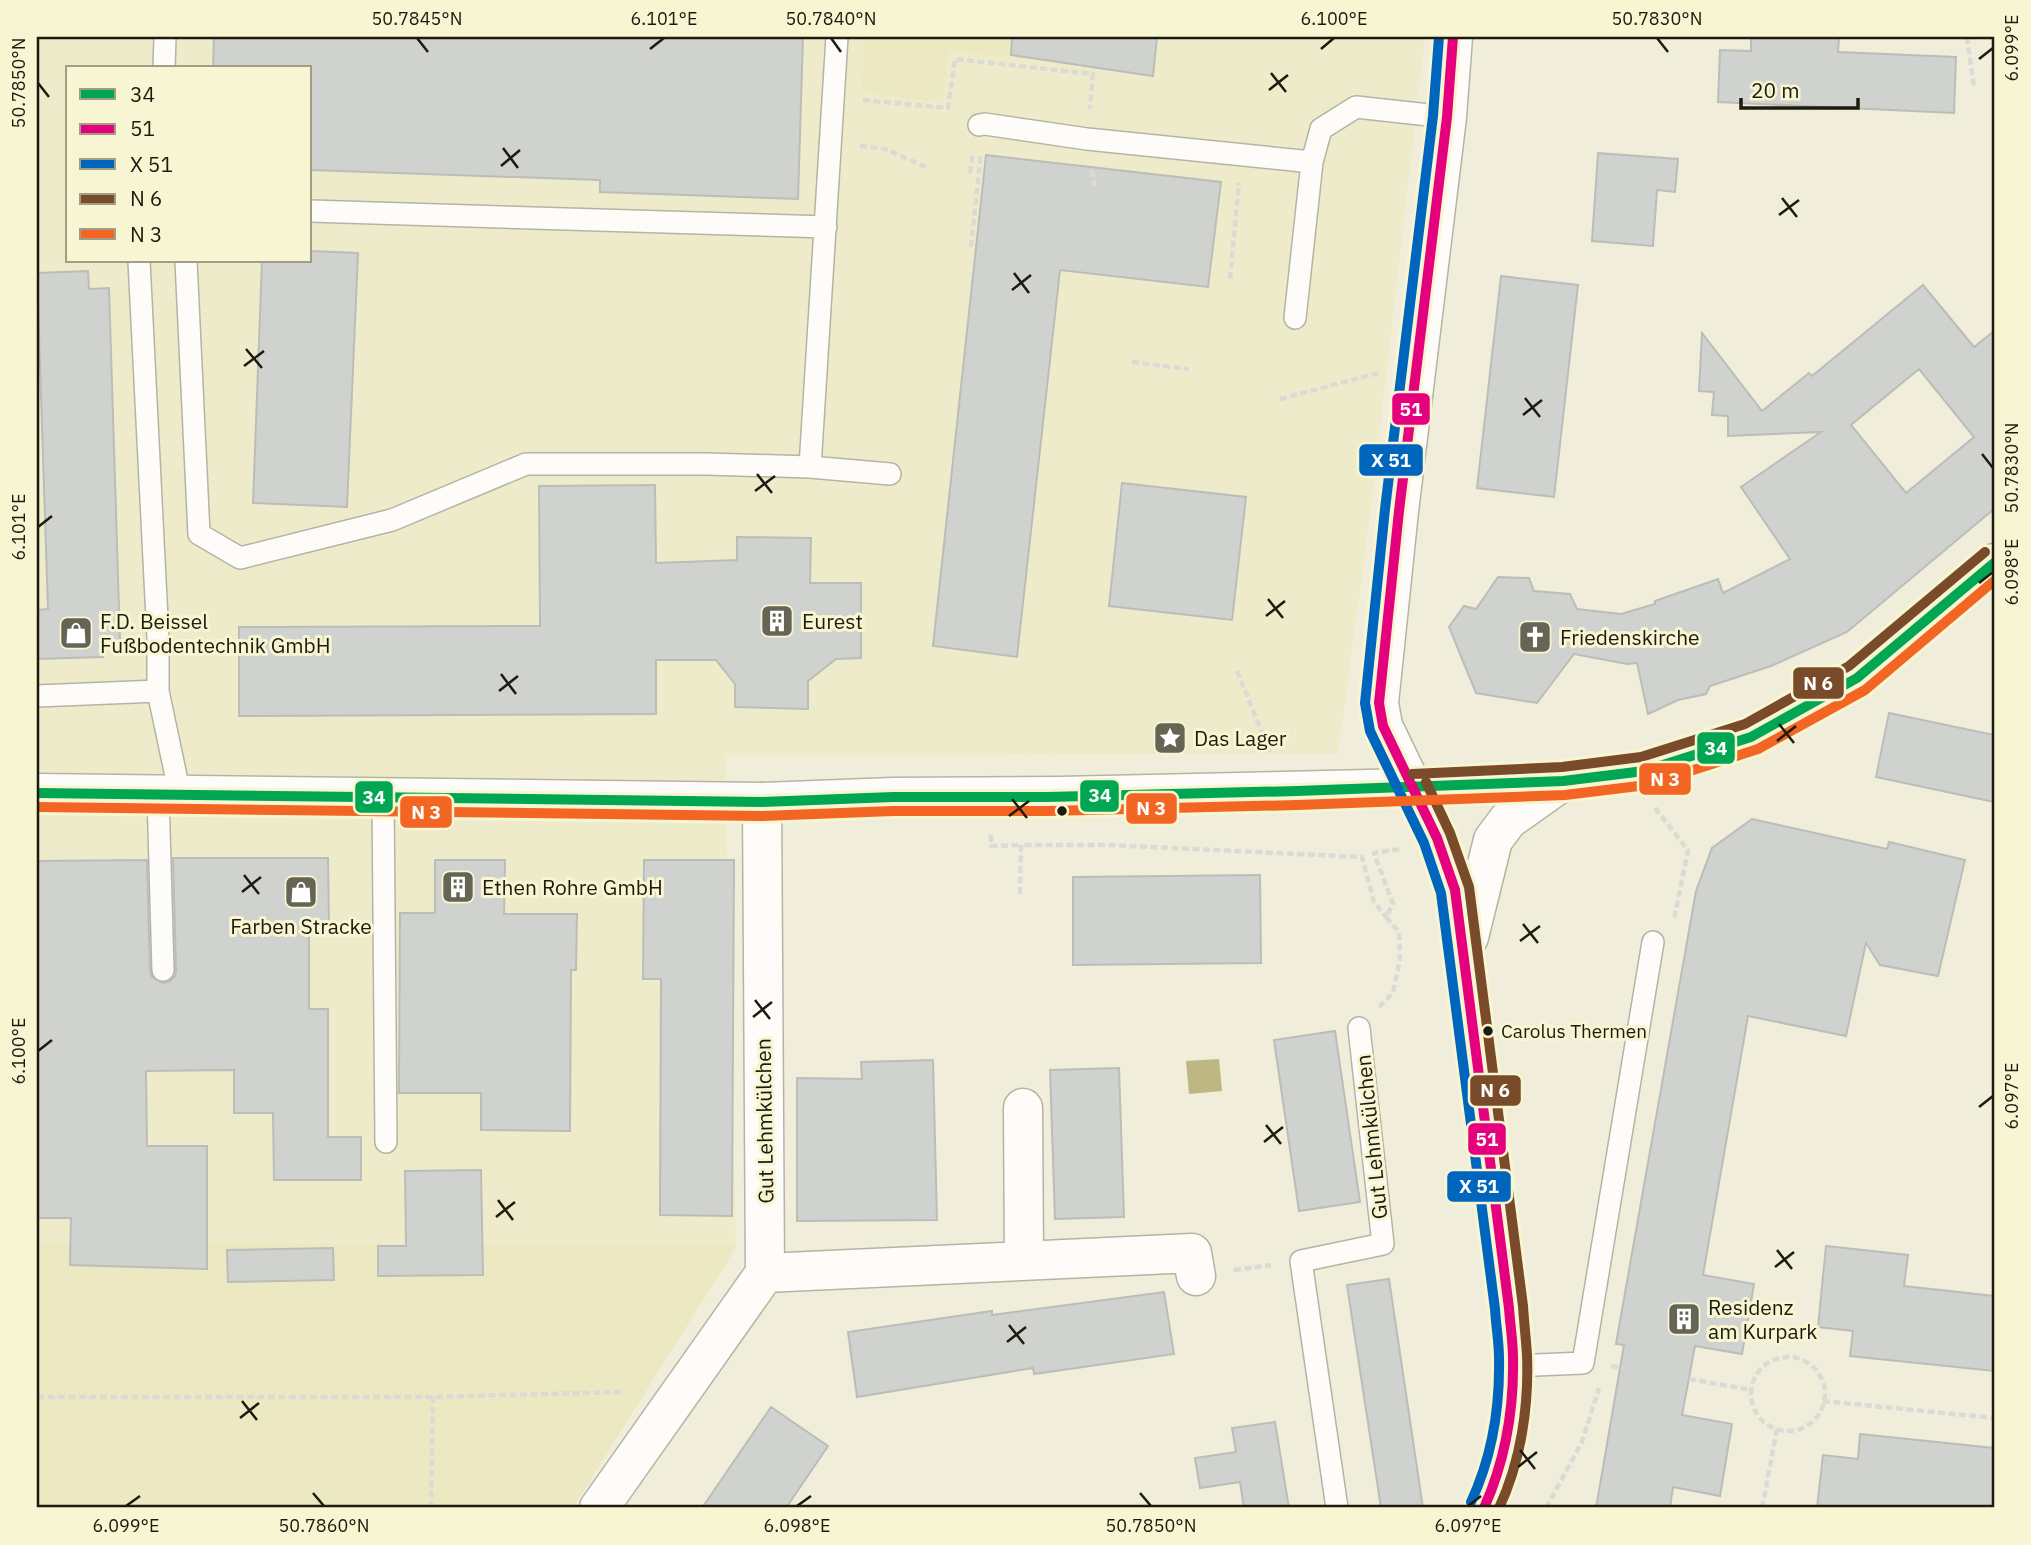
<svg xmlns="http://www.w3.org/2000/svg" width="2031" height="1545" viewBox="0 0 2031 1545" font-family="'IBM Plex Sans',sans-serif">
<rect width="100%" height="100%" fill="#f0eeda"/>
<path fill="#eeebcb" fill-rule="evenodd" d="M 37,37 L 1425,37 L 1371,508 L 1338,754 L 725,755 L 736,1245 L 37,1242 ZM 68,68 L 310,68 L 310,261 L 68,261 Z"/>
<path fill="#ece8c2" d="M 864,37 L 1044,37 L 1041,60 L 949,51 L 943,95 L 934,101 L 862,92 Z
M 37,1242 L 736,1245 L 735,1249 L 573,1508 L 37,1508 Z"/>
<path fill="#bcb783" d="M 1219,1059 L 1222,1091 L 1189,1094 L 1186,1061 Z"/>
<path fill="#d0d2cf" stroke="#bbbdb9" stroke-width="2" fill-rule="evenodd" d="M 214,37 L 803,37 L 798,199 L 600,192 L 600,180 L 310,170 L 310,68 L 213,68 Z
M 1012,37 L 1157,37 L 1153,76 L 1011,55 Z
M 1751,37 L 1839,37 L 1838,52 L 1956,57 L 1954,113 L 1718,102 L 1720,50 L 1751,51 Z
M 1598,153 L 1678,159 L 1675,192 L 1657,190 L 1653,246 L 1592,241 Z
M 986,155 L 1221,182 L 1208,287 L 1060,270 L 1017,657 L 933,646 Z
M 310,251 L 358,253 L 347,507 L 253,503 L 262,261 L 310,261 Z
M 88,271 L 89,289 L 109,288 L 120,640 L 103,641 L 103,657 L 37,659 L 37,610 L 48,609 L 37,273 Z
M 1501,276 L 1578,285 L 1554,497 L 1477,488 Z
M 1923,285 L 1974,347 L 1994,331 L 1994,509 L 1847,632 L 1771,666 L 1710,686 L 1706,694 L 1678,700 L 1648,714 L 1637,663 L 1627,664 L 1574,654 L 1537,703 L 1476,693 L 1449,627 L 1464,606 L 1476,609 L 1498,577 L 1529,578 L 1534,591 L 1570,594 L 1577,609 L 1621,614 L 1655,604 L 1655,601 L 1718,579 L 1723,593 L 1790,559 L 1741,487 L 1821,432 L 1728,436 L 1728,416 L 1712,415 L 1714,392 L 1699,391 L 1702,333 L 1762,411 L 1809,373 L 1812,376 ZM 1919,369 L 1974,437 L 1906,493 L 1851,425 Z
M 1122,483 L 1246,497 L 1232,620 L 1109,606 Z
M 655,485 L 656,563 L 737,560 L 737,537 L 811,538 L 810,583 L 861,583 L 861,658 L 836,659 L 808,681 L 808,709 L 735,707 L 735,684 L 716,660 L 656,660 L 656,714 L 239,716 L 239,627 L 540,626 L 539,486 Z
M 1889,713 L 1994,735 L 1994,802 L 1876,777 Z
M 1752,819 L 1887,849 L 1889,842 L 1965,860 L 1938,976 L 1880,965 L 1866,943 L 1846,1036 L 1748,1016 L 1703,1275 L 1754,1284 L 1742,1354 L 1695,1346 L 1682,1415 L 1732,1424 L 1720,1496 L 1673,1487 L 1670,1508 L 1596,1508 L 1624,1345 L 1616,1344 L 1696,891 L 1712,848 Z
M 173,858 L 328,858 L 329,927 L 309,927 L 309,1009 L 328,1009 L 328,1137 L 361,1137 L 361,1180 L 274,1180 L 273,1113 L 234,1113 L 234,1070 L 146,1071 L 147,1146 L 207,1146 L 207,1269 L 70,1265 L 71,1218 L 37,1218 L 37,861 L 147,860 L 150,970 L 152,977 L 163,983 L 170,981 L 175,976 L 176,970 Z
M 435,860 L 505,860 L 504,914 L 577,914 L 576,970 L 571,970 L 570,1131 L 481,1130 L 481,1093 L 399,1093 L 400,913 L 435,913 Z
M 644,860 L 734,860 L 732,1216 L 660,1215 L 661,979 L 643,979 Z
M 1260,875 L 1261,963 L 1073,965 L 1073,877 Z
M 1335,1031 L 1360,1202 L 1299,1211 L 1274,1040 Z
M 933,1060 L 937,1220 L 797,1221 L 797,1078 L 862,1079 L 861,1062 Z
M 1119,1068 L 1124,1217 L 1055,1219 L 1050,1070 Z
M 481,1170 L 483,1275 L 378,1276 L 378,1246 L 406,1246 L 405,1171 Z
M 1826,1246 L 1908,1255 L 1904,1286 L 1994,1296 L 1994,1371 L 1850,1356 L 1853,1331 L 1818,1327 Z
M 333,1248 L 334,1280 L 228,1282 L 227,1250 Z
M 1389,1279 L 1423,1508 L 1381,1508 L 1347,1285 Z
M 1164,1292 L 1174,1354 L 1034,1374 L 1033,1368 L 857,1397 L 848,1332 L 992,1311 L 992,1315 Z
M 771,1407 L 828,1446 L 786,1508 L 702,1508 Z
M 1275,1422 L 1289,1508 L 1244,1508 L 1240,1482 L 1200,1488 L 1195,1458 L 1236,1452 L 1232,1428 Z
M 1860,1434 L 1994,1448 L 1994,1508 L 1817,1508 L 1823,1455 L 1858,1459 Z"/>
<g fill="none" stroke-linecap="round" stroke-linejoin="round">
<defs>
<path id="lane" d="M 164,68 L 165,37
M 979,125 L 985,124 L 1087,139 L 1312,162
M 310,211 L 826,227
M 139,261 L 158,639 L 158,691
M 186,261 L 199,534 L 240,558 L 392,520 L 526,464 L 707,464 L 810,467 L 890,474
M 1295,318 L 1312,162 L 1321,129 L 1356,107 L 1447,117
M 810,467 L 837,37
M 37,696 L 158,691 L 180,795
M 158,794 L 163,970
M 383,797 L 386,1142
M 1513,1366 L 1583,1363 L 1653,942
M 1337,1508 L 1301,1261 L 1383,1244 L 1359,1028"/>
<path id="street" d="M 1413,788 L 1563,781 L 1644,771 L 1751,737 L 1857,678 L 1994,563
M 762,802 L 765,1273 L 1192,1253 L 1196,1276
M 1023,1108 L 1024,1261
M 599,1508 L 765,1273"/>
<path id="secondary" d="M 1453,37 L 1447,117 L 1399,511 L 1379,703 L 1383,726 L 1437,838 L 1455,890 L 1509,1308 C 1510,1327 1514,1347 1513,1367 C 1513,1411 1504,1469 1484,1508
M 37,793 L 762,802 L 893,797 L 1060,796 L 1413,788
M 1469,937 L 1493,840 L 1508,820 L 1563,781"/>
</defs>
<use href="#lane" stroke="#b5b4a4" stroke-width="24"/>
<use href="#street" stroke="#b5b4a4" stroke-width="41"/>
<use href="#secondary" stroke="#b5b4a4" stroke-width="41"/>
<path stroke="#dbdad4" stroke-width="4.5" stroke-dasharray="7 3.5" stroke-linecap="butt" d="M 1967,37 L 1974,88
M 863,100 L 948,108 L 955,59 L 1093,74 L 1090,109
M 860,146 L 885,149 L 928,168
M 1092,170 L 1095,186
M 970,173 L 973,153
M 971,247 L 981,153
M 1230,279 L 1239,183
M 1132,362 L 1189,369
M 1280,399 L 1378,373
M 1237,671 L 1270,752
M 1655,808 L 1688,850 L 1674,920
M 991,835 L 991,846 L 1021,845
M 1020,894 L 1021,845 L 1109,845 L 1362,857 L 1374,902 L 1386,917
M 1379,1007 L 1393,993 L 1400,959 L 1399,932 L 1386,917 L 1393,904 L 1374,853 L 1401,849
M 1234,1270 L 1271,1265
M1751 1394a37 37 0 1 1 74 0a37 37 0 1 1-74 0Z
M 1611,1366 L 1623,1368
M 1689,1379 L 1751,1390
M 37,1397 L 433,1397 L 621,1392
M 1823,1401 L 1994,1418
M 431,1508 L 433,1397
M 1546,1508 L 1582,1442 L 1599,1388
M 1762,1508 L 1777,1429"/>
<use href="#lane" stroke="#fdfcf9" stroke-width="21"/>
<use href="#street" stroke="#fdfcf9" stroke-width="38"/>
<use href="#secondary" stroke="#fdfcf9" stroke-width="38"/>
<defs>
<path id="bus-1" d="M 37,793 L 762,802 L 893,797 L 1047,797 L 1297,791 L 1563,781 L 1644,771 L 1751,737 L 1857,678 L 1994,563"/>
<path id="bus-2" d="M 1453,37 L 1447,117 L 1399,511 L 1379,703 L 1383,726 L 1437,838 L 1455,890 L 1509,1308 C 1510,1324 1513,1341 1513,1358 C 1514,1409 1505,1461 1484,1508"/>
<path id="bus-3" d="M 1439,37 L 1433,116 L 1385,509 L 1365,703 L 1370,731 L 1424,843 L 1441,893 L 1495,1309 C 1496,1326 1499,1342 1499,1358 C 1500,1408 1492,1457 1471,1502"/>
<path id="bus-4" d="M 1412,774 L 1562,767 L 1641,757 L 1745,724 L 1849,666 L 1985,552
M 1426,782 L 1450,833 L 1469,887 L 1523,1306 C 1524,1322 1526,1339 1527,1355 C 1529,1406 1521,1461 1499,1508"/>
<path id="bus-5" d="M 37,807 L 762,816 L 893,811 L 1047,811 L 1297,805 L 1565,795 L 1647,785 L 1758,749 L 1865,690 L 1994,581"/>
</defs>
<use href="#bus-1" stroke="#f8f5d2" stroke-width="16"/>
<use href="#bus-2" stroke="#f8f5d2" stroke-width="16"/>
<use href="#bus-3" stroke="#f8f5d2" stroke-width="16"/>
<use href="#bus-4" stroke="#f8f5d2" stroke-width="16"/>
<use href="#bus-5" stroke="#f8f5d2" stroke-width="16"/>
<use href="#bus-1" stroke="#00a651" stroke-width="10"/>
<use href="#bus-2" stroke="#e5007d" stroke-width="10"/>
<use href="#bus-3" stroke="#0065bd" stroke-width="10"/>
<use href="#bus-4" stroke="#7a4b2a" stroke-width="10"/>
<use href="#bus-5" stroke="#f26522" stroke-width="10"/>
</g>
<path fill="none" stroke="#1c1b0e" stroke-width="2.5" d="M 417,38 L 428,52M 831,38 L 841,52M 1657,38 L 1668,52M 650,49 L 664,38M 1321,49 L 1334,38M 1979,59 L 1993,48M 1271,73 L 1286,92M 38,83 L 49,97M 1269,90 L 1288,75M 503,148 L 518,168M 501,166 L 520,150M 1782,198 L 1797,217M 1779,215 L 1799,200M 1014,273 L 1029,293M 1012,290 L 1031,275M 246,349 L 262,368M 244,366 L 264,351M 1525,398 L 1540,417M 1523,415 L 1542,400M 1982,454 L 1993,468M 757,474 L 772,493M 755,491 L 775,476M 38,527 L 52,516M 1979,583 L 1993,572M 1268,599 L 1283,618M 1266,616 L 1285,601M 501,674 L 516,694M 499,691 L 518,676M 1779,724 L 1794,743M 1777,741 L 1796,726M 1012,799 L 1027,818M 1009,816 L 1029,801M 244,875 L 259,894M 242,892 L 261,877M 1523,924 L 1538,943M 1520,941 L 1540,926M 755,1000 L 770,1019M 753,1017 L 772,1002M 38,1051 L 52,1040M 1979,1107 L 1993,1096M 1266,1125 L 1281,1144M 1264,1142 L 1283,1127M 498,1200 L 513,1220M 496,1217 L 515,1202M 1777,1250 L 1792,1269M 1775,1267 L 1794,1252M 1009,1325 L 1024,1344M 1007,1342 L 1026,1327M 242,1401 L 257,1420M 240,1418 L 259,1403M 1520,1450 L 1535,1469M 1518,1467 L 1537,1452M 313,1493 L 324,1506M 1140,1493 L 1151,1506M 126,1506 L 140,1496M 797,1506 L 811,1496M 1468,1506 L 1481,1496"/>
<defs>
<symbol id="building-square" viewBox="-11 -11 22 22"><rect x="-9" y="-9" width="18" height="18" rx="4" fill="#666555" stroke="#f8f5d2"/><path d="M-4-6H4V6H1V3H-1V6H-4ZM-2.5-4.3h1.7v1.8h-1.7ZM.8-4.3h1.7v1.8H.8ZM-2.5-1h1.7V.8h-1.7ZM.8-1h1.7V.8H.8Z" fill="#fff"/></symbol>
<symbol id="shop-square" viewBox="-11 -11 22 22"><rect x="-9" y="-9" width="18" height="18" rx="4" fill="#666555" stroke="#f8f5d2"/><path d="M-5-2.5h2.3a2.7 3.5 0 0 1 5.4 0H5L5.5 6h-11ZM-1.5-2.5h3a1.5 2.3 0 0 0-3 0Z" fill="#fff"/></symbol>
<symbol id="church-square" viewBox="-11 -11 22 22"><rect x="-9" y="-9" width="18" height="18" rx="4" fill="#666555" stroke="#f8f5d2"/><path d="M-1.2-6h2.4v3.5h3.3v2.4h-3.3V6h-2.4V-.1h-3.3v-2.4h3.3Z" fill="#fff"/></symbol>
<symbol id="sight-square" viewBox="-11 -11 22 22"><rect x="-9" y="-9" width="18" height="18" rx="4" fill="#666555" stroke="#f8f5d2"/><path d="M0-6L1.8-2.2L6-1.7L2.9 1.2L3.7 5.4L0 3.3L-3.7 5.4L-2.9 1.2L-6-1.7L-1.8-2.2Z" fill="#fff"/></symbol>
</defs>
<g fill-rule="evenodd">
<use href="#building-square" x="758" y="602" width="38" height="38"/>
<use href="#shop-square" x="57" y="614" width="38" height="38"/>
<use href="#church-square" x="1516" y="618" width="38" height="38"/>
<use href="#sight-square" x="1151" y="719" width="38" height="38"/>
<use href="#building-square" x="439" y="868" width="38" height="38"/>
<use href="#shop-square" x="282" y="873" width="38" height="38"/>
<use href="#building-square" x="1665" y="1300" width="38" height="38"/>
</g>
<g fill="#1c1b0e" stroke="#f8f5d2" stroke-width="2.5">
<circle cx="1062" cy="811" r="6"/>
<circle cx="1488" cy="1031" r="6"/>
</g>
<g text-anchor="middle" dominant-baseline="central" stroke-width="6" stroke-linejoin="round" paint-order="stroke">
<g font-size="19" fill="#1c1b0e" stroke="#f8f5d2" text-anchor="start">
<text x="1501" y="1031">Carolus Thermen</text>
</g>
<g font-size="21" fill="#1c1b0e" stroke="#f8f5d2" text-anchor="start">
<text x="100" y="621">F.D. Beissel<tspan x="100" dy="24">Fußbodentechnik GmbH</tspan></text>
<text x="802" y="621">Eurest</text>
<text x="1560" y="637">Friedenskirche</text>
<text x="1194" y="738">Das Lager</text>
<text x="482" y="887">Ethen Rohre GmbH</text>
<text x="301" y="926" text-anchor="middle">Farben Stracke</text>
<text x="1708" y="1307">Residenz<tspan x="1708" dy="24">am Kurpark</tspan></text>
</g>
<g font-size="21" fill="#1c1b0e" stroke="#f8f5d2">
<text transform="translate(764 1121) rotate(-91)">Gut Lehmkülchen</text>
<text transform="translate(1371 1137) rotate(-96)">Gut Lehmkülchen</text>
</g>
</g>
<g stroke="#f8f5d2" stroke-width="2.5">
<rect x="1391" y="392" width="40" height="34" rx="7" fill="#e5007d"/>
<rect x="1358" y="443" width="66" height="34" rx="7" fill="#0065bd"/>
<rect x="1792" y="666" width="53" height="34" rx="7" fill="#7a4b2a"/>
<rect x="1696" y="731" width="40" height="34" rx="7" fill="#00a651"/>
<rect x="1638" y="762" width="54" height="34" rx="7" fill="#f26522"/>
<rect x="1079" y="779" width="41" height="34" rx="7" fill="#00a651"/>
<rect x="354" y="780" width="40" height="34" rx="7" fill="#00a651"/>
<rect x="1125" y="792" width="53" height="33" rx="7" fill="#f26522"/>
<rect x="399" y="795" width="54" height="34" rx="7" fill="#f26522"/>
<rect x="1469" y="1074" width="53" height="33" rx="7" fill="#7a4b2a"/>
<rect x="1467" y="1122" width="40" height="34" rx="7" fill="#e5007d"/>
<rect x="1446" y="1170" width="66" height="33" rx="7" fill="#0065bd"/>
</g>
<g font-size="19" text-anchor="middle" font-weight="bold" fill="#fff">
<text x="1411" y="416">51</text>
<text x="1391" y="467">X 51</text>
<text x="1818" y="690">N 6</text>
<text x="1716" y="755">34</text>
<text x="1665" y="786">N 3</text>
<text x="1100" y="802">34</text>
<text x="374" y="804">34</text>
<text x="1151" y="815">N 3</text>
<text x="426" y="819">N 3</text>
<text x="1495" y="1097">N 6</text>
<text x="1487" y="1146">51</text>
<text x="1479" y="1193">X 51</text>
</g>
<rect width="2031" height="1545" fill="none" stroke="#f8f5d2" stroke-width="77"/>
<rect x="66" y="66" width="245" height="196" fill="#f8f5d2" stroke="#a09e84" stroke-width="2"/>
<rect x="80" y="89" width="35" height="10" fill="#00a651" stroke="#a09e84" stroke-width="2"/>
<text x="130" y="102" font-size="21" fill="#1c1b0e">34</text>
<rect x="80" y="124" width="35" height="10" fill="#e5007d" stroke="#a09e84" stroke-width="2"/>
<text x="130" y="136" font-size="21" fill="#1c1b0e">51</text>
<rect x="80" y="159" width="35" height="10" fill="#0065bd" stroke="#a09e84" stroke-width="2"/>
<text x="130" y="172" font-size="21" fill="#1c1b0e">X 51</text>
<rect x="80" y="194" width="35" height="10" fill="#7a4b2a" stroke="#a09e84" stroke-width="2"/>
<text x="130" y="206" font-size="21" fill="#1c1b0e">N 6</text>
<rect x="80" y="229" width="35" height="10" fill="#f26522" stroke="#a09e84" stroke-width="2"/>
<text x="130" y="242" font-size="21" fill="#1c1b0e">N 3</text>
<path d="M1741 98v10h117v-10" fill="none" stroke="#1c1b0e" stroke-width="3.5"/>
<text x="1751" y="98" font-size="21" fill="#1c1b0e" stroke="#f8f5d2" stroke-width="5" paint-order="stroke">20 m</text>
<rect x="38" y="38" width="1955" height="1468" fill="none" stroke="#1c1b0e" stroke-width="2.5"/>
<g font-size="18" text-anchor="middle" fill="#1c1b0e">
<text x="417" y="25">50.7845°N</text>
<text x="664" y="25">6.101°E</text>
<text x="831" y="25">50.7840°N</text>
<text x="1334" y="25">6.100°E</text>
<text x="1657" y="25">50.7830°N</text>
<text transform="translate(2012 48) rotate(-90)" y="6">6.099°E</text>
<text transform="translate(19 83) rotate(-90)" y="6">50.7850°N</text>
<text transform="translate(2012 468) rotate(-90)" y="6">50.7830°N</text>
<text transform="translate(19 527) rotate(-90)" y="6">6.101°E</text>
<text transform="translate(2012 572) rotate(-90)" y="6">6.098°E</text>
<text transform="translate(19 1051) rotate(-90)" y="6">6.100°E</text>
<text transform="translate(2012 1096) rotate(-90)" y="6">6.097°E</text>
<text x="126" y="1532">6.099°E</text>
<text x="324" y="1532">50.7860°N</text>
<text x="797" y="1532">6.098°E</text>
<text x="1151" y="1532">50.7850°N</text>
<text x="1468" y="1532">6.097°E</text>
</g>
</svg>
